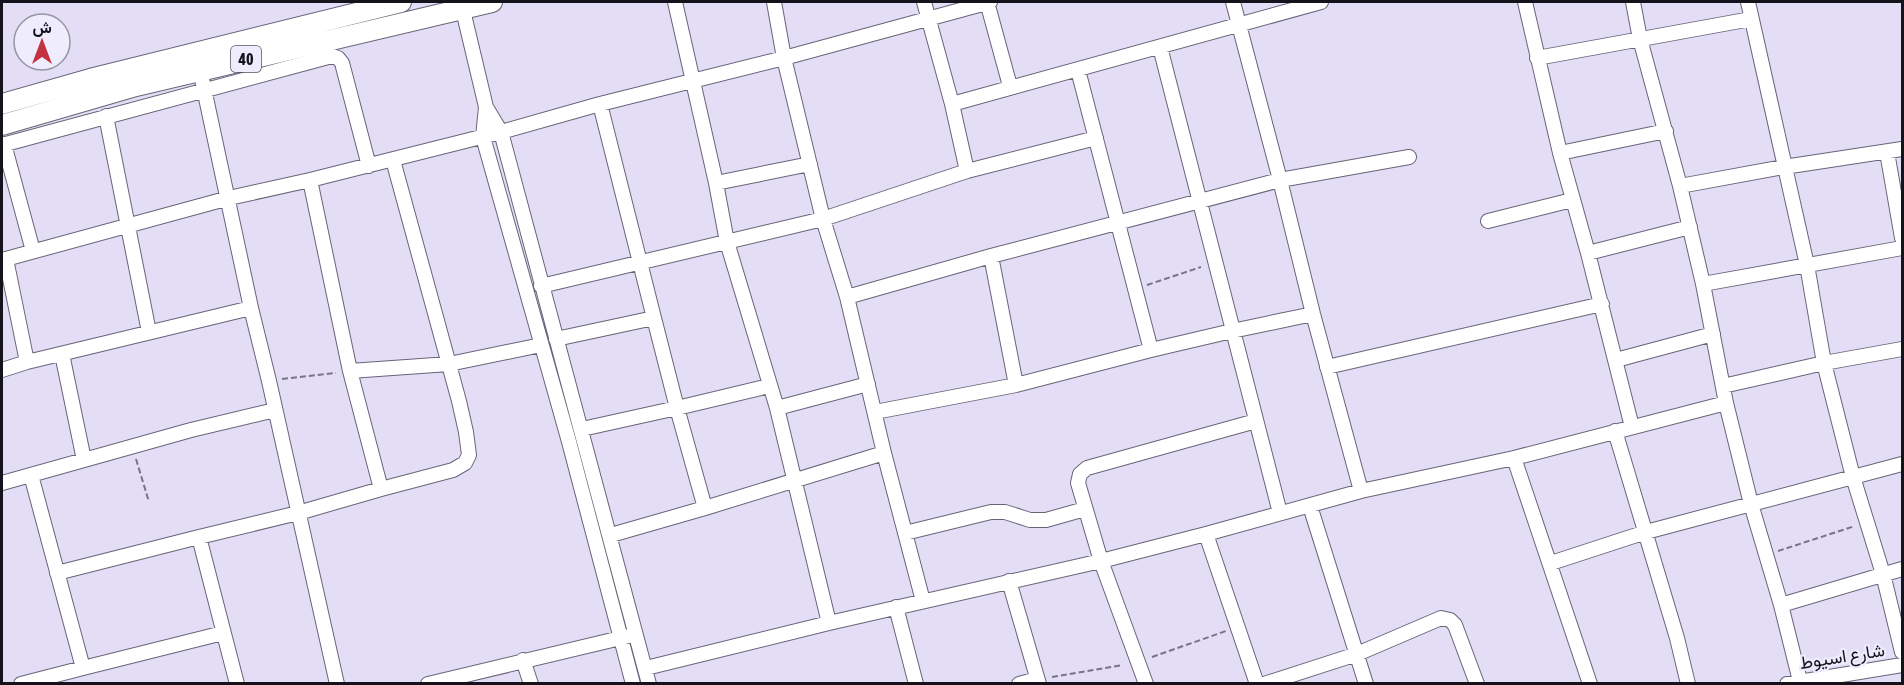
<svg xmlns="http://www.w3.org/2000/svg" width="1904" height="685" viewBox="0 0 1904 685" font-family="'Asap Condensed',Vazirmatn,sans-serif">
<rect width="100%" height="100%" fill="#e3def5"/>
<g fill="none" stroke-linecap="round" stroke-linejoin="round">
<defs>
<path id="minor" d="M 461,2 L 486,107 L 501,132 L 649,684
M 675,2 L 716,183 L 810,164
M 774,2 L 784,58 L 823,219 L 847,297 L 884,453 L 923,601
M 987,2 L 1010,86
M 1233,2 L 1280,180 L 1313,314 L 1361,491
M 1525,2 L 1560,153 L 1588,253 L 1632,427
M 1633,2 L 1640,39 L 1680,186
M 1748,2 L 1807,265 L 1824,363 L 1853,477 L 1883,574 L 1902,652
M 1160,47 L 1280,513
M 1537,58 L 1751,19
M 200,70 L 251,308 L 269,381 L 337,684
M 1078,70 L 1151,350 L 1232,331 L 1313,314
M 952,104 L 1321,2
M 486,107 L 483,137 L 568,438 L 633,684
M 106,116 L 149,332
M 4,144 L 33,251
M 2,145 L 332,56 L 338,58 L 342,63 L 369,166
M 1887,152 L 1902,238
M 1560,153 L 1666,131
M 967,171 L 1096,138
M 310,180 L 350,371 L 381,489
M 716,183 L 727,242 L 777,408 L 829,623
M 1488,221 L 1572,200
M 1588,253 L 1690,227
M 991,256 L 1016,385
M 6,259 L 27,362 L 251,308
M 2,260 L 229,198 L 310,180 L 501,132 L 600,104 L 784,58 L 990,2
M 1703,284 L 1902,248
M 541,286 L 823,219 L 967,171 L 952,104 L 924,2
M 847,297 L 991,256 L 1280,180 L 1409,157
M 654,318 L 677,408 L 769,386
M 556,339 L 654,318 L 600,104
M 62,354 L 84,460
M 1616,360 L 1713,334
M 1327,367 L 1602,304
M 2,370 L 27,362
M 350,371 L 449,364 L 541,345
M 1723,386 L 1824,363 L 1902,349
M 777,408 L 868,384
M 875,412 L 1016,385 L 1151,350
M 582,429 L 677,408 L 705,508 L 884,453
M 1615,431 L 1677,638 L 1688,684
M 1514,458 L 1590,684
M 2,483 L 191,430 L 275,410
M 1310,506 L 1366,684
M 905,533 L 991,512 L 1005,512 L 1030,520 L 1046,520 L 1085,509
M 1206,534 L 1257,684
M 611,535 L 705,508
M 1551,563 L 1646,532 L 1902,464
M 57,573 L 199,537
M 1009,581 L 1039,684
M 1781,605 L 1902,569
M 896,607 L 916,684
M 523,660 L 531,684
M 83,668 L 223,633
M 646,668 L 829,623 L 1101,561 L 1078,483 L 1080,474 L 1087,468 L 1256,421
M 1800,681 L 1781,605 L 1751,504 L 1726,403 L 1703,284 L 1680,186 L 1784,167 L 1902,149
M 21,684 L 83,668 L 31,475
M 237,684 L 199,537 L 298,513 L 381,489 L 453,470 L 465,463 L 469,455 L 466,432 L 459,401 L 393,160
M 428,684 L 629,636
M 1019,684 L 1037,679
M 1146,684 L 1101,561 L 1206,534 L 1361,491 L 1514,458 L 1726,403
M 1264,684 L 1357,654 L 1441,618 L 1450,620 L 1455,625 L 1477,684
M 1787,684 L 1902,665"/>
<path id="highway" d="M 2,104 L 90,79 L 401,2
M 2,125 L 136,86 L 492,2"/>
</defs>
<use href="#minor" stroke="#686478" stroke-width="16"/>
<use href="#highway" stroke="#686478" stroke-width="22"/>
<path stroke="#787483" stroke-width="2" stroke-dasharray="6 3" stroke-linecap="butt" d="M 1147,285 L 1201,267
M 282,379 L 336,373
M 136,459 L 149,502
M 1778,551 L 1855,526
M 1152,657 L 1226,631
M 1052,677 L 1123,665"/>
<use href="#minor" stroke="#fff" stroke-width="14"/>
<use href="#highway" stroke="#fff" stroke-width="20"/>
</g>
<g text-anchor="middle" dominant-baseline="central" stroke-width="4.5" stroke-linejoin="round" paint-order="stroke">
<rect fill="#efecfe" stroke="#56535e" stroke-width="1.5" x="231" y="46" width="30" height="26" rx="4.5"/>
<g font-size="16" font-weight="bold" fill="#14121a">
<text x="246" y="59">40</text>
</g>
<g font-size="18" fill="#14121a" stroke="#efecfe">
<text transform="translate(1842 656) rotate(-9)">شارع اسيوط</text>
</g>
</g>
<rect width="1904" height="685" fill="none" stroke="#14121a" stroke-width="6"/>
<g transform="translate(42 42)"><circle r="28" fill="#efecfe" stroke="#9795a3" stroke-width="1.5"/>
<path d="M0-4.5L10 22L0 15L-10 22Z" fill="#c23241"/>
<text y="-9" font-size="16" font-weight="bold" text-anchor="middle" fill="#14121a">ش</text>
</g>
</svg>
